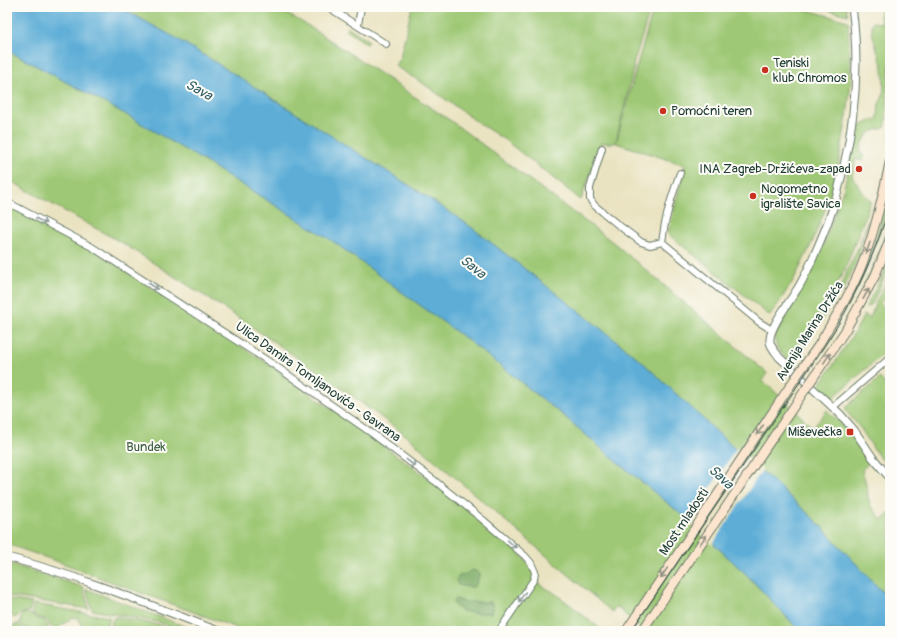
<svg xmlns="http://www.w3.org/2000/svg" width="897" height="638" viewBox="0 0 897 638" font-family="Pangolin,sans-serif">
<rect width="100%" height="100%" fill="#fdfcf7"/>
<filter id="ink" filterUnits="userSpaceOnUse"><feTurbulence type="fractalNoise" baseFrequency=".025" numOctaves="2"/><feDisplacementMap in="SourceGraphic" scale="8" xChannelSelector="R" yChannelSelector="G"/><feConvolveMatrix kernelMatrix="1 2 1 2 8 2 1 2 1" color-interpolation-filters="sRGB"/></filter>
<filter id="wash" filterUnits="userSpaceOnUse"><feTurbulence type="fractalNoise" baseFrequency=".012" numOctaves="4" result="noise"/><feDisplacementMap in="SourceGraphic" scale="16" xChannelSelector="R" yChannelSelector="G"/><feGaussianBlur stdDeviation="0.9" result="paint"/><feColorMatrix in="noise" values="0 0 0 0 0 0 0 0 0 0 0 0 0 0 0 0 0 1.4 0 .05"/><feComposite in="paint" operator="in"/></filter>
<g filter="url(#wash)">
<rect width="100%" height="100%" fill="#eae3c1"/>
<path fill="#9ec875" stroke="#5e8254" d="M 119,7 L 275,7 L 307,25 L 451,121 L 614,243 L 767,373 L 762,381 L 767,384 L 813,428 L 827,410 L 851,434 L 870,462 L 862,470 L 867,487 L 868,497 L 871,506 L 882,520 L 890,513 L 890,600 L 816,521 L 765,474 L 735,449 L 640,360 L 595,324 L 484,237 L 467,224 L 418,191 L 215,62 L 174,37 Z
M 412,7 L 651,7 L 634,62 L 633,67 L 634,67 L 616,141 L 615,143 L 601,143 L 581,200 L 505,140 L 480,124 L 424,84 L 395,66 L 400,57 Z
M 654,7 L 796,7 L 848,21 L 851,81 L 847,116 L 839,161 L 834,184 L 826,207 L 812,243 L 793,281 L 770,316 L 668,234 L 685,165 L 616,143 L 639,58 Z
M 815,7 L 846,7 L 848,15 Z
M 879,7 L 884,7 L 890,56 L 886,126 L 884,128 C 873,131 868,131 863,143 L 862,143 L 860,152 L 864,157 L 863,161 L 856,159 L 852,176 L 862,192 L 871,201 L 845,269 L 831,296 L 835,299 L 792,365 C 783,354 772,348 776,333 L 798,295 L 824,243 L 844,188 L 853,147 L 859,134 L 860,129 L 861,126 L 872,120 L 877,120 C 879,114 878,109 879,104 C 880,101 882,99 883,96 C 884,87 884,73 882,65 C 878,50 871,38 872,22 L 881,23 Z
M 348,27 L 369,41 L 367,44 L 346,30 Z
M 7,50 L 127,115 L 212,166 L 331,240 L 469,341 L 564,416 L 622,466 L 686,518 L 747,575 L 800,631 L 643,631 L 616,606 L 612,612 L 403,433 L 324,376 L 242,320 L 124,244 L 7,179 Z
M 890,186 L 890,201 L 887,211 L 867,266 L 855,292 L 853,291 L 865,268 L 877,236 Z
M 7,204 L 84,244 L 271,366 L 371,437 L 435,483 L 517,551 L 529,564 L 540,585 L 553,592 L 573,607 L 603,631 L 245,631 L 79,570 L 76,568 L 7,544 Z
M 868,221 L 862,239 L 859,256 L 842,293 L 840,290 L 840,286 L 859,246 Z
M 890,221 L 890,225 L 876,261 L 862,292 L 861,291 L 876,259 Z
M 890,261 L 890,265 L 872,304 L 868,307 L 866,307 Z
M 890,275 L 890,293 L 880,303 L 890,315 L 890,348 L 835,396 L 831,400 L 818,388 L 856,330 L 864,315 L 870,318 L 874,308 L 874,306 L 876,302 Z
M 880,378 L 890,390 L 890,469 L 877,454 L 861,429 L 846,411 L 846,407 Z
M 7,563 L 83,587 L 89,609 L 7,596 Z
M 86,589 L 197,631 L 186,631 L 158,622 L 92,610 Z
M 7,599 L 32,603 L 30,611 L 22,613 L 20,615 L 14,618 L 7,608 Z
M 34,604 L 108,617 L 110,618 L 105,628 L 94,631 L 85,631 L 77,617 L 75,618 L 73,617 L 58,628 L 51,627 C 50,625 49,622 47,621 C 44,617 38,619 32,614 Z
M 28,613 L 38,619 L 44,620 L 49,627 C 40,631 34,631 24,628 L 20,623 L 22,614 Z
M 117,617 L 159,625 L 179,631 L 107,631 L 114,618 Z
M 18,623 L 22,629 L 31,631 L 7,631 Z"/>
<path fill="#7eac66" stroke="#4e744d" d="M 472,570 L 478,572 L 479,575 L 477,582 L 474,587 L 468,587 L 458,585 L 456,580 L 459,576 L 464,575 Z
M 455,599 L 465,602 L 491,602 L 493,606 L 491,613 C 481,613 457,615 453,602 Z"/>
<path fill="#5dadd7" stroke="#3e7586" d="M 7,7 L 119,7 L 174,37 L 215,62 L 418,191 L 467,224 L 484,237 L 595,324 L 640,360 L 735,449 L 765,474 L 816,521 L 890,600 L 890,631 L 800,631 L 747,575 L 686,518 L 622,466 L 564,416 L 469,341 L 331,240 L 212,166 L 127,115 L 7,50 Z"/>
<path fill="#eae3c1" d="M 737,448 L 763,469 L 712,545 L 687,522 Z"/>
</g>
<g filter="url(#ink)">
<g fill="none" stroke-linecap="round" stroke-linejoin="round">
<defs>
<path id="minor" d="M 328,7 L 386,44
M 358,25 L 361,7
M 602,148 L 590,188 L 590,199 L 594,205 L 617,224 L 641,242 L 650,245 L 662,242
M 680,173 C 672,196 665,216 662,242 L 759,322 L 772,330
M 7,202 L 92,247 L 274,365 L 373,434 L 435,481 L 482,519 L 525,556 L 531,563 L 535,572 L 534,579 L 499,631
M 833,407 L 890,358"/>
<path id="tertiary" d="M 852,7 C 860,63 856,115 843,170 C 840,181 838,193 834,205 C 827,226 818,247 809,267 C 805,275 801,284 796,291 C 789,303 768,329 770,342 C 771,348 776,352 779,357 L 840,414 L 854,430 L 873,458 L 890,478
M 7,557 C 79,576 148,604 218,631"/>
<path id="secondary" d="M 843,304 C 851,289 859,275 864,259 C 876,227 883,194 890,161
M 856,311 L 875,276 L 890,239
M 626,631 L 794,380
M 642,631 L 805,390"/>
</defs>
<use href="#minor" stroke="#667765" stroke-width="8"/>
<use href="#tertiary" stroke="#667765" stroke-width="9"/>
<use href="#secondary" stroke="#667765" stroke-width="10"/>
<use href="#minor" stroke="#fff" stroke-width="6"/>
<use href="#tertiary" stroke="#fff" stroke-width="7"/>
<use href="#secondary" stroke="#fce5cf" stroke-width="8"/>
<path stroke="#1f3d34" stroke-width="1" d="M 631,631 L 821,351 C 833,333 844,316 853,297 C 868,268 880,237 890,205"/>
<defs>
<path id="secondary-bridge" d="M 794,380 L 818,346 L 843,304
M 805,390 L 845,331 L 856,311"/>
</defs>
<use href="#secondary-bridge" stroke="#667765" stroke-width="10" stroke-linecap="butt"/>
<use href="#secondary-bridge" stroke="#fce5cf" stroke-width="8"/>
</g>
<defs><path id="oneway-shaft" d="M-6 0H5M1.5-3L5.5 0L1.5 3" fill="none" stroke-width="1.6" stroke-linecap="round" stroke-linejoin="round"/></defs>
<g stroke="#8f9e9a">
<use href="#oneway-shaft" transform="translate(41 221) rotate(28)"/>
<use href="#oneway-shaft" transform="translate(153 286) rotate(33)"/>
<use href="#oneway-shaft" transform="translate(411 463) rotate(37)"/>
<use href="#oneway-shaft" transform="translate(512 544) rotate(41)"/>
<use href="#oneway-shaft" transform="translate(522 597) rotate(124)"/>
</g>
<g stroke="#8e9182">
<use href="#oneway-shaft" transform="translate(868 248) rotate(109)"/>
<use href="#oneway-shaft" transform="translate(866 294) rotate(-61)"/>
<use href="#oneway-shaft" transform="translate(827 358) rotate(-56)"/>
<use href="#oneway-shaft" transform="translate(760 430) rotate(124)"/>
<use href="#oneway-shaft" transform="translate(703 540) rotate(-56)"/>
<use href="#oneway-shaft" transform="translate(664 573) rotate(124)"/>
</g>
</g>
<g fill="#c8321e" stroke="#fdfcf7" stroke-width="1.5">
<circle cx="765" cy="70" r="4"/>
<circle cx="663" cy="111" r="4"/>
<circle cx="859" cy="169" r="4"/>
<circle cx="753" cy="196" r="4"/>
<rect x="846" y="428" width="8" height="8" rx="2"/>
</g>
<g text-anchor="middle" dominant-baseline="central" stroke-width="4" stroke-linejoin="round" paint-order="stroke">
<g font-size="13" fill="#1f3d34" stroke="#fdfcf7" text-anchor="start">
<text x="773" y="63">Teniski<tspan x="773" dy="15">klub Chromos</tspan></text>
<text x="671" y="111">Pomoćni teren</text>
<text x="851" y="169" text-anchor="end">INA Zagreb-Držićeva-zapad</text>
<text x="761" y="189">Nogometno<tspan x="761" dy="15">igralište Savica</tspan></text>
<text x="842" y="432" text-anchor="end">Miševečka</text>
</g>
<g font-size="13" fill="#1f3d34" stroke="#fdfcf7">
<text transform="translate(810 331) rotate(-58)">Avenija Marina Držića</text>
<text transform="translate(318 382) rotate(35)">Ulica Damira Tomljanovića - Gavrana</text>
<text transform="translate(684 522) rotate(-56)">Most mladosti</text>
</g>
<g font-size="13" fill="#3f6044" stroke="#fdfcf7">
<text x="146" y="447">Bundek</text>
</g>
<g font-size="14" font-style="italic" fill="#325f65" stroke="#fdfcf7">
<text transform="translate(199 90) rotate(29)">Sava</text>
<text transform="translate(473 267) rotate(38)">Sava</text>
<text transform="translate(721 477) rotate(43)">Sava</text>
</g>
</g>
<rect width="897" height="638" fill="none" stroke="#fdfcf7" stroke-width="24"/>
</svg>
